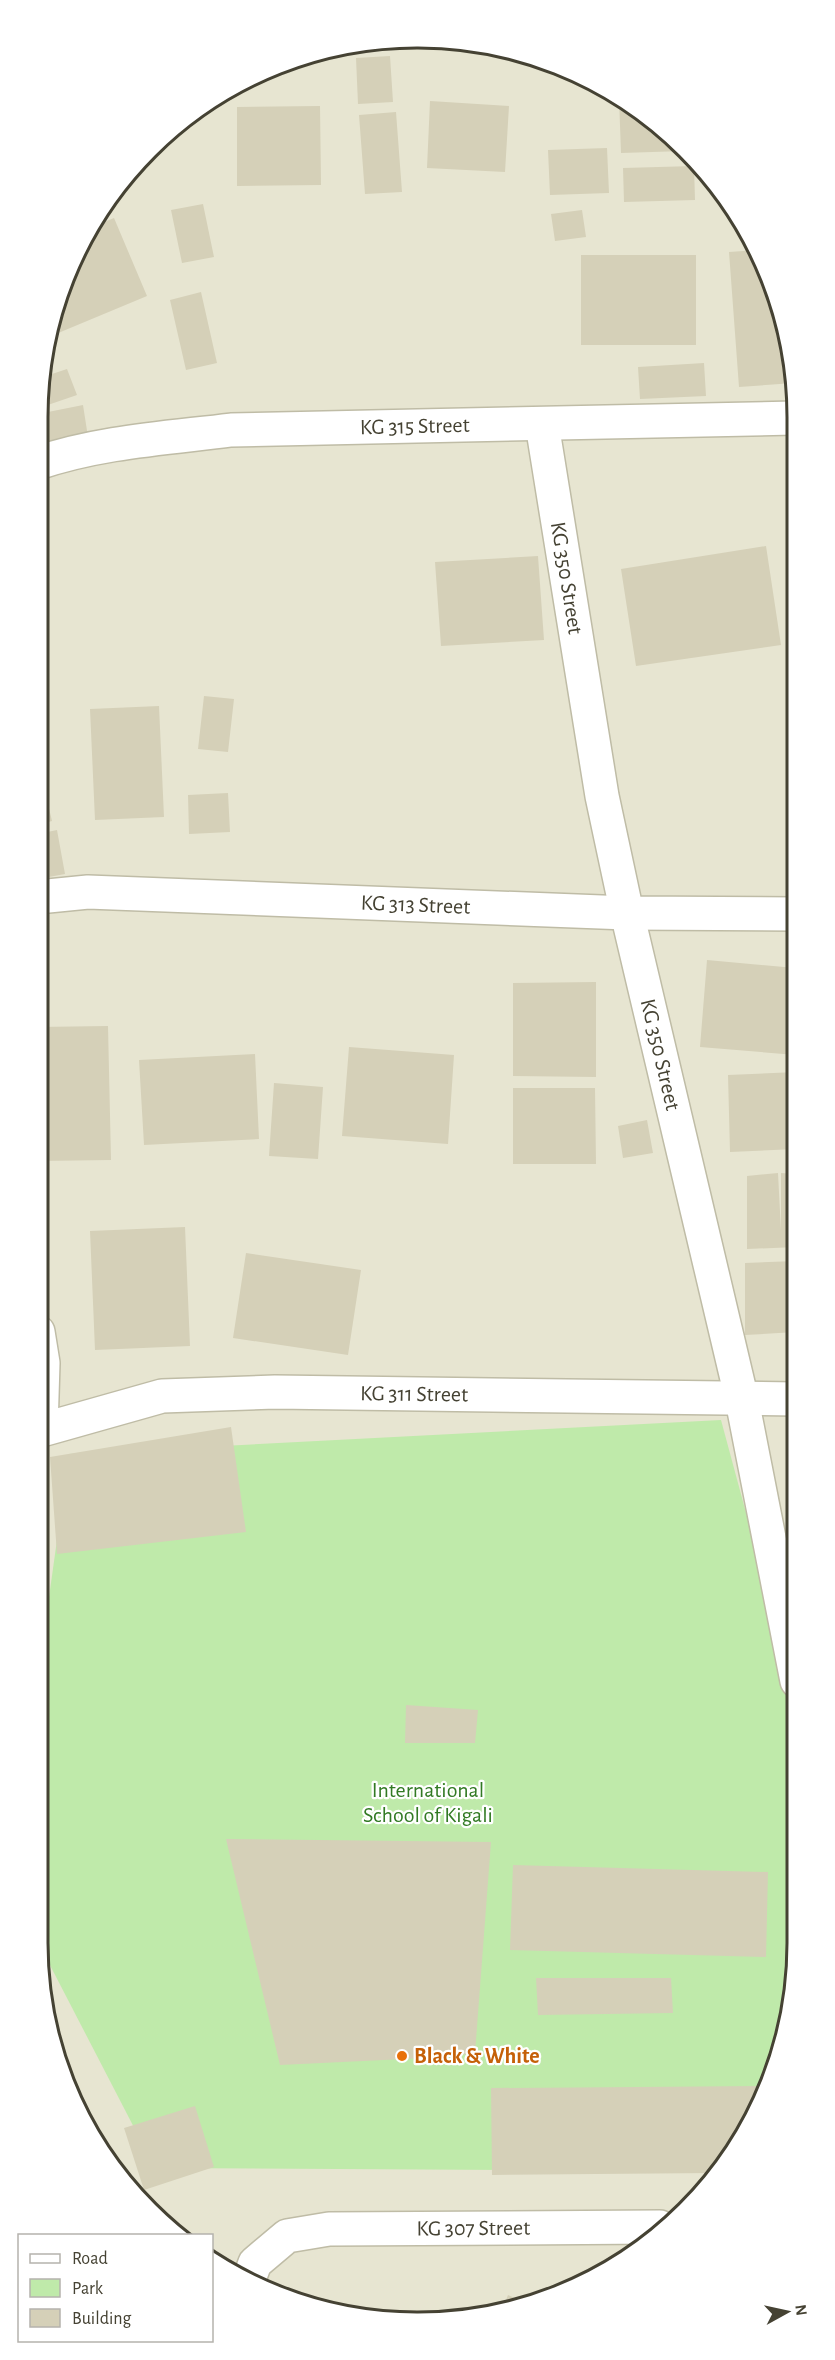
<svg xmlns="http://www.w3.org/2000/svg" width="835" height="2360" viewBox="0 0 835 2360" font-family="'Alegreya Sans',sans-serif">
<rect width="100%" height="100%" fill="#f3f2e4"/>
<path fill="#e7e5d1" d="M 368,41 L 516,50 L 608,89 L 703,167 L 758,250 L 794,368 L 797,1942 L 785,2041 L 733,2154 L 629,2258 L 516,2310 L 368,2319 L 249,2283 L 212,2254 L 212,2236 L 187,2235 L 132,2193 L 66,2088 L 38,1942 L 38,418 L 50,319 L 116,186 L 227,89 Z"/>
<path fill="#bfeaaa" d="M 721,1420 L 797,1702 L 797,1942 L 785,2041 L 733,2154 L 717,2171 L 155,2168 L 38,1942 L 38,1676 L 69,1454 Z"/>
<path fill="#d5d0b8" d="M 390,56 L 393,102 L 358,104 L 356,58 Z
M 619,98 L 680,148 L 684,151 L 621,153 Z
M 430,101 L 509,106 L 505,172 L 427,168 Z
M 320,106 L 321,185 L 237,186 L 237,107 Z
M 396,112 L 402,192 L 365,194 L 359,115 Z
M 607,148 L 609,193 L 550,195 L 548,150 Z
M 694,166 L 695,200 L 624,202 L 623,168 Z
M 203,204 L 214,257 L 182,263 L 171,210 Z
M 582,210 L 586,237 L 555,241 L 551,214 Z
M 114,218 L 147,296 L 51,336 L 49,331 L 50,319 L 97,225 Z
M 758,250 L 794,368 L 794,383 L 739,387 L 729,252 Z
M 581,255 L 696,255 L 696,345 L 581,345 Z
M 201,292 L 217,363 L 186,370 L 170,300 Z
M 704,363 L 706,396 L 640,399 L 638,367 Z
M 67,369 L 77,395 L 39,408 L 43,377 Z
M 83,405 L 88,437 L 38,447 L 38,414 Z
M 766,546 L 781,645 L 636,666 L 621,569 Z
M 538,556 L 544,640 L 441,646 L 435,562 Z
M 204,696 L 234,699 L 228,752 L 198,749 Z
M 159,706 L 164,817 L 95,820 L 90,709 Z
M 38,763 L 52,821 L 38,825 Z
M 228,793 L 230,832 L 189,834 L 188,795 Z
M 57,830 L 65,874 L 38,879 L 38,834 Z
M 707,960 L 795,968 L 796,1055 L 700,1047 Z
M 596,982 L 596,1077 L 513,1076 L 513,983 Z
M 108,1026 L 111,1160 L 38,1161 L 38,1027 Z
M 349,1047 L 454,1055 L 448,1144 L 342,1136 Z
M 255,1054 L 259,1139 L 144,1145 L 139,1060 Z
M 796,1072 L 796,1149 L 730,1152 L 728,1075 Z
M 274,1083 L 323,1087 L 318,1159 L 269,1156 Z
M 513,1088 L 595,1088 L 596,1164 L 513,1164 Z
M 647,1120 L 653,1153 L 623,1158 L 618,1126 Z
M 778,1173 L 781,1231 L 781,1173 L 796,1174 L 796,1247 L 747,1249 L 747,1176 Z
M 185,1227 L 190,1346 L 95,1350 L 90,1231 Z
M 246,1253 L 361,1270 L 348,1355 L 233,1338 Z
M 796,1261 L 796,1332 L 745,1335 L 745,1263 Z
M 231,1427 L 246,1532 L 57,1554 L 50,1457 Z
M 406,1705 L 478,1710 L 475,1743 L 405,1743 Z
M 226,1839 L 491,1842 L 475,2053 L 446,2057 L 280,2065 Z
M 513,1865 L 768,1872 L 766,1957 L 510,1950 Z
M 536,1978 L 671,1978 L 673,2013 L 538,2015 Z
M 764,2086 L 733,2154 L 714,2173 L 492,2175 L 491,2088 Z
M 195,2106 L 214,2167 L 144,2190 L 124,2128 Z
M 508,2295 L 528,2304 L 516,2310 L 502,2311 Z"/>
<g fill="none" stroke-linecap="round" stroke-linejoin="round">
<defs>
<g id="minor">
<path id="s1" d="M 542,424 L 602,796 L 627,913 L 742,1400 L 797,1681"/>
<path id="s2" d="M 38,463 C 99,442 167,438 231,430 L 794,418"/>
<path id="s3" d="M 38,897 L 88,892 L 627,913 L 795,914"/>
<path d="M 38,1332 L 43,1363 L 41,1429"/>
<path id="s4" d="M 38,1431 L 162,1396 L 275,1392 L 796,1399"/>
<path id="s5" d="M 248,2282 L 255,2263 L 287,2236 L 329,2229 L 660,2227"/>
</g>
</defs>
<use href="#minor" stroke="#bfbca6" stroke-width="36"/>
<use href="#minor" stroke="#fff" stroke-width="33"/>
</g>
<circle fill="#e8710a" stroke="#fff" stroke-width="2" cx="402" cy="2056" r="6"/>
<g text-anchor="middle" dominant-baseline="central" stroke-width="4.5" stroke-linejoin="round" paint-order="stroke">
<g font-size="22" fill="#454233" stroke="#fff">
<text stroke="none"><textPath href="#s2" startOffset="380">KG 315 Street</textPath></text>
<text stroke="none"><textPath href="#s1" startOffset="156">KG 350 Street</textPath></text>
<text stroke="none"><textPath href="#s3" startOffset="378">KG 313 Street</textPath></text>
<text stroke="none"><textPath href="#s1" startOffset="642">KG 350 Street</textPath></text>
<text stroke="none"><textPath href="#s4" startOffset="381">KG 311 Street</textPath></text>
<text stroke="none"><textPath href="#s5" startOffset="249">KG 307 Street</textPath></text>
</g>
<g font-size="22" fill="#327a24" stroke="#fff">
<text x="428" y="1790">International<tspan x="428" dy="25">School of Kigali</tspan></text>
</g>
<g font-size="22" font-weight="bold" fill="#c56008" stroke="#fff" text-anchor="start">
<text x="414" y="2056">Black &amp; White</text>
</g>
</g>
<path d="M0 0H835V2360H0ZM417 48H418A369 369 0 0 1 787 417V1943A369 369 0 0 1 418 2312H417A369 369 0 0 1 48 1943V417A369 369 0 0 1 417 48Z" fill="#fff" fill-rule="evenodd"/>
<path fill="none" stroke="#454233" stroke-width="3" d="M417 48H418A369 369 0 0 1 787 417V1943A369 369 0 0 1 418 2312H417A369 369 0 0 1 48 1943V417A369 369 0 0 1 417 48Z"/>
<rect x="18" y="2234" width="195" height="108" fill="#ffffff" stroke="#b5b3ad" stroke-width="1.5"/>
<rect x="30" y="2254" width="30" height="9" fill="#ffffff" stroke="#b5b3ad" stroke-width="1.5"/>
<text x="72" y="2264" font-size="18" fill="#454233">Road</text>
<rect x="30" y="2279" width="30" height="18" fill="#bfeaaa" stroke="#b5b3ad" stroke-width="1.5"/>
<text x="72" y="2294" font-size="18" fill="#454233">Park</text>
<rect x="30" y="2309" width="30" height="18" fill="#d5d0b8" stroke="#b5b3ad" stroke-width="1.5"/>
<text x="72" y="2324" font-size="18" fill="#454233">Building</text>
<g transform="translate(787 2312) rotate(82)" stroke="#ffffff" stroke-width="4.5" paint-order="stroke">
<path d="M0-4.5L10 22L0 15L-10 22Z" fill="#454233"/>
<text y="-9" font-size="16" font-weight="bold" text-anchor="middle" fill="#454233">N</text>
</g>
</svg>
